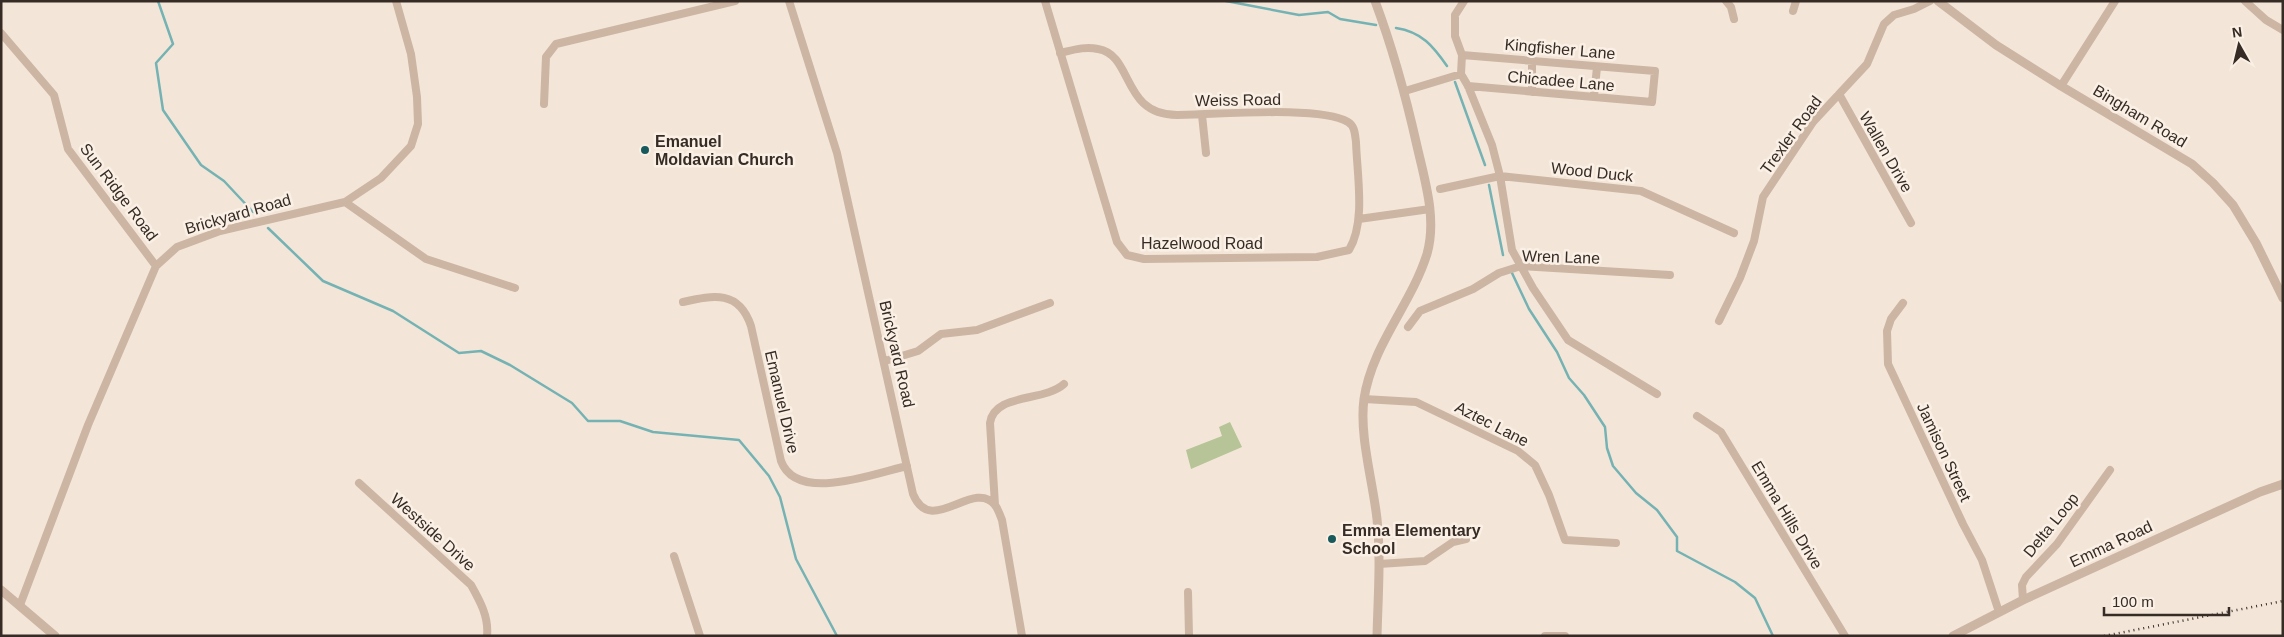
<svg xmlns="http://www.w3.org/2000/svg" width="2284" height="637" viewBox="0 0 2284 637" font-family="Helvetica,sans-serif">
<rect width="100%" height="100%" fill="#f3e6d8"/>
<path fill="#b6c497" d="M 1230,422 L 1242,447 L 1191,469 L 1186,450 L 1222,436 L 1219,427 Z"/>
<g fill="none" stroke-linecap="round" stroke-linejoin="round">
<path stroke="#75b2b3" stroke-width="2.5" d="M 158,1 L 173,44 L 156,63 L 163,110 L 201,165 L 224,181 L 253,212
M 1226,1 L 1299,15 L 1328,12 L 1340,19 L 1376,25
M 1396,28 C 1422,32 1433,46 1447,66
M 1455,82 L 1485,165
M 1489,185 L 1503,255
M 268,228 L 323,281 L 393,311 L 459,353 L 481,351 L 510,365 L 572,403 L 588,421 L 620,421 L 653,432 L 739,440 L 769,476 L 780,497 L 796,559 L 837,636
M 1512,273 L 1529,309 L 1557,352 L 1569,378 L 1584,395 L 1605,427 L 1607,448 L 1613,466 L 1636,493 L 1657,510 L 1677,537 L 1677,551 L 1735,582 L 1755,598 L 1773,636"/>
<path stroke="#cdb5a3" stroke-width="8" d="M 789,1 L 837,153 L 913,494 C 931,538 973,478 995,505 C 998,509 1000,515 1002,520 L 1022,636
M 1045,1 L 1117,242 L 1127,255 L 1144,259 L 1317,257 L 1349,250 C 1366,222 1357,175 1356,142 C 1355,135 1355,126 1348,122 C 1319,105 1214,115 1177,115 C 1121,115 1134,55 1098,49 C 1085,46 1073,50 1060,53
M 1464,1 L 1455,15 L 1455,36 L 1462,55 L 1461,74 L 1468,86 L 1492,145 L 1500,176 L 1512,250 L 1533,288 L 1568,340 L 1657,394
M 1726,1 L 1731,7 L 1734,19
M 2245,1 L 2266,20 L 2283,30
M 1793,11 L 1796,1
M 1,33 L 54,95 L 68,149 L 156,266
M 1462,55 L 1655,71 L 1652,102 L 1468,86
M 2061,86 L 2115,1
M 1405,91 L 1461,74
M 1532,92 L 1532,61
M 1839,94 L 1911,223
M 1594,97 L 1597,67
M 544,104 L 546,57 L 556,44 L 735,1
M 1202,115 L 1206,153
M 1440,189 L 1500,176 L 1641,191 L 1734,233
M 345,202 L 426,259 L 515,288
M 1359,219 L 1430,209
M 683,302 C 714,295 739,290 751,326 L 781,461 C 797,504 876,473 907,466
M 1903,303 L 1891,319 L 1887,331 L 1888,364 L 1963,524 L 1982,560 L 1999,612
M 1719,321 L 1740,278 L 1754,241 L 1763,197 L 1813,122 L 1867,64 L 1884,24 L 1894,15 L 1914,9 L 1930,1
M 1408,327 L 1420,311 L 1473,289 L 1499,273 L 1521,266 L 1670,275
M 885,361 L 918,351 L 941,334 L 977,330 L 1050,303
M 1364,399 L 1416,402 L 1518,451 L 1535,465 L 1549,495 L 1565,540 L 1616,543
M 1697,416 L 1721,432 L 1845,636
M 359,483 L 471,585 C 480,601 489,617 487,636
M 995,505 L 990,423 C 994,393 1044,402 1064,384
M 674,556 L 700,636
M 1379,564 L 1425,561 L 1453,542 L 1466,539
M 1188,592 L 1189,636
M 2023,600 L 2022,585 L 2026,577 L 2057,544 L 2110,470
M 20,605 L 88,425 L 156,266 L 177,247 L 220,231 L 345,202 L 381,178 L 411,146 L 418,124 L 417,97 L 411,54 L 396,1
M 1545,636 L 1565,636"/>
<path stroke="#cdb5a3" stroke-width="9" d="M 1375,1 C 1393,49 1406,97 1417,146 C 1425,181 1437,219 1427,254 C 1411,305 1372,345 1364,399 C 1359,435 1373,482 1377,519 C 1381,557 1378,597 1377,636
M 1938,1 L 1996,45 L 2061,86 L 2192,164 L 2213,183 L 2233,205 L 2256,243 L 2283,298
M 1,590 L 55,636
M 1953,636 L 2023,600 L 2260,492 L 2283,484"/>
<path stroke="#372b26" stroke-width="2.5" stroke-dasharray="1 4" stroke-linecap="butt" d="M 2104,636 L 2283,601"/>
</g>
<g fill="#18595c" stroke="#fbf0e5" stroke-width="2">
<circle cx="645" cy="150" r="5"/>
<circle cx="1332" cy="539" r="5"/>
</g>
<g text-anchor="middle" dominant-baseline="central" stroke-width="5" stroke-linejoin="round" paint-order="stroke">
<g font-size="16" fill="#372b26" stroke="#fbf0e5">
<text transform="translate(1560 49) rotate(5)">Kingfisher Lane</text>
<text transform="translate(1561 81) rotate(5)">Chicadee Lane</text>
<text transform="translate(1238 100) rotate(-1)">Weiss Road</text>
<text transform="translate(2140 116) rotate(31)">Bingham Road</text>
<text transform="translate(1791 135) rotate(-54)">Trexler Road</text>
<text transform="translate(1886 152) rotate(60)">Wallen Drive</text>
<text transform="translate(1592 172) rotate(6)">Wood Duck</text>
<text transform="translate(119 192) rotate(53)">Sun Ridge Road</text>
<text transform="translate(238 214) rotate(-16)">Brickyard Road</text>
<text x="1202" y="243">Hazelwood Road</text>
<text transform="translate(1561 257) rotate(2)">Wren Lane</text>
<text transform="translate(897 354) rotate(77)">Brickyard Road</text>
<text transform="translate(782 402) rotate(77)">Emanuel Drive</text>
<text transform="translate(1492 424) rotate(27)">Aztec Lane</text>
<text transform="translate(1944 452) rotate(65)">Jamison Street</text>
<text transform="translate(1787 515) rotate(59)">Emma Hills Drive</text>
<text transform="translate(2051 525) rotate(-51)">Delta Loop</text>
<text transform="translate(433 532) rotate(42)">Westside Drive</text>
<text transform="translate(2111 544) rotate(-25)">Emma Road</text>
</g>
<g font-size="16" font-weight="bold" fill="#372b26" stroke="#fbf0e5" text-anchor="start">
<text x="655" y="141">Emanuel<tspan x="655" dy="18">Moldavian Church</tspan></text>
<text x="1342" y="530">Emma Elementary<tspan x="1342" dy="18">School</tspan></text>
</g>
</g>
<rect width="2284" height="637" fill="none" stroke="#372b26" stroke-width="5"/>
<g transform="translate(2239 45) rotate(352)" stroke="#fbf0e5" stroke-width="4" paint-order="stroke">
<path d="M0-4L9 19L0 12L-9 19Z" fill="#372b26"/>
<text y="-8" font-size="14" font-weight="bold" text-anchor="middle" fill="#372b26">N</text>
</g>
<path d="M2104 607v8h125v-8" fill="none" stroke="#372b26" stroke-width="2.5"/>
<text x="2112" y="607" font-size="15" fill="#372b26" stroke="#fbf0e5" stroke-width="4" paint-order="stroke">100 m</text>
</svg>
